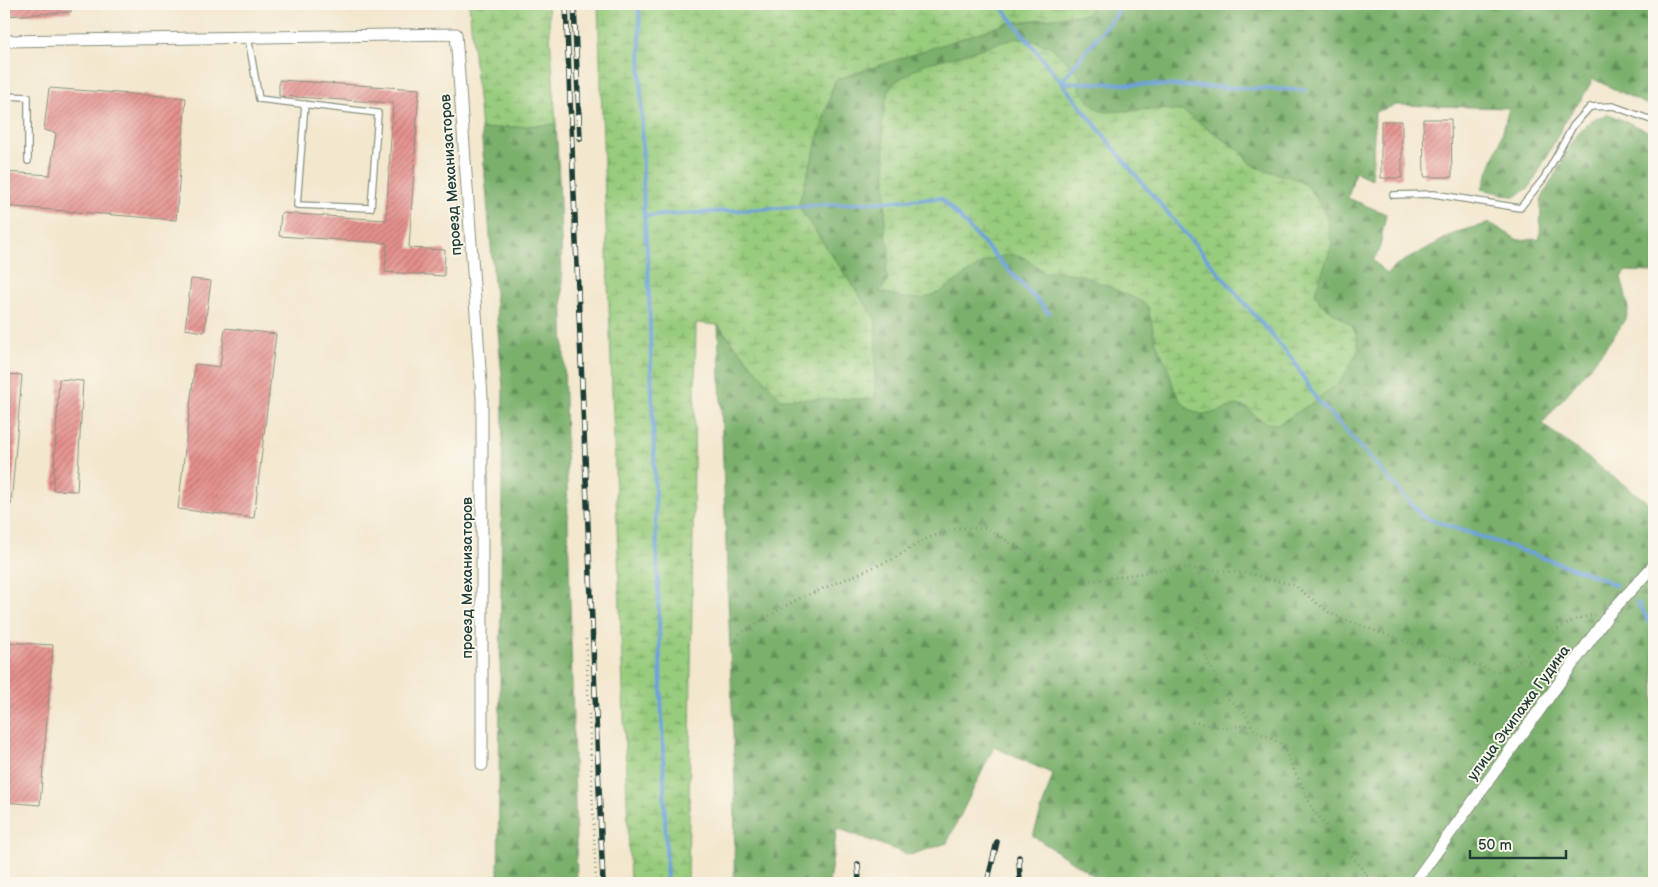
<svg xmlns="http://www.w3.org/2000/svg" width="1658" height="887" viewBox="0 0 1658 887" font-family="'Balsamiq Sans',sans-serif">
<defs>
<pattern id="forest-firs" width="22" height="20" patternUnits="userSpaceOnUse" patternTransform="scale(1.25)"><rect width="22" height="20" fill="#7ab06c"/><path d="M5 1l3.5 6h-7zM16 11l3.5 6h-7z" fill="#63905a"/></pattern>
<pattern id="wetland-marsh" width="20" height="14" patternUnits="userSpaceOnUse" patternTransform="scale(1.25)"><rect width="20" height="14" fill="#98cc7d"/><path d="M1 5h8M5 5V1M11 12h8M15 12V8" fill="none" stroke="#7ba767"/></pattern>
<pattern id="building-hatch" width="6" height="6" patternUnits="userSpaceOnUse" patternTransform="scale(1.25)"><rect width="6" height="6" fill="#e5908d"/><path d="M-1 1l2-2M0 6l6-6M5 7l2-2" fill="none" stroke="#b97774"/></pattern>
</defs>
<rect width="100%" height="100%" fill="#fbf7ec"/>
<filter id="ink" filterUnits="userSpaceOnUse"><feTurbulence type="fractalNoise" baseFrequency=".02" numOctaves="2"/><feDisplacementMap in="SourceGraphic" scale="10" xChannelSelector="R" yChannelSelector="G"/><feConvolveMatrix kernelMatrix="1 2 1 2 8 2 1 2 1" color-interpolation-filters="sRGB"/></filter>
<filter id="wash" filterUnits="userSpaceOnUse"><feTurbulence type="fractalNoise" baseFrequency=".0096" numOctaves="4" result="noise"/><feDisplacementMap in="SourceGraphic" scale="20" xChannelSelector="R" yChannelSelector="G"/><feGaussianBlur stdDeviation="1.12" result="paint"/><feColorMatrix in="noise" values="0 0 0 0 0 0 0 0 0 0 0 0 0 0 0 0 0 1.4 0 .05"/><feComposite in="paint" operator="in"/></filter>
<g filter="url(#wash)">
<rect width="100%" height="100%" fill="#f3e7ce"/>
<path fill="url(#forest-firs)" stroke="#4c7650" d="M 1092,4 L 1654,4 L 1654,108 L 1593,79 L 1582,98 L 1567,118 L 1531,186 L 1515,197 L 1482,189 L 1499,145 L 1509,108 L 1397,105 L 1375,112 L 1372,179 L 1355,172 L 1348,198 L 1386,214 L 1379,251 L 1373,260 L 1387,274 L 1395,266 L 1457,232 L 1490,223 L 1518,240 L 1540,239 L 1541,200 L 1576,136 L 1592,120 L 1609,114 L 1654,134 L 1654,272 L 1627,271 L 1621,277 C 1623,286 1628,301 1628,311 C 1627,327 1556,406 1542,424 L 1654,507 L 1654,883 L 1105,883 L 1033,836 L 1053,774 L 994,747 L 947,843 L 910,855 L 837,828 L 829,883 L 734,883 L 735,787 L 718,325 L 781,399 L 876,320 L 798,206 L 835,79 L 1008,23 L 1087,14 Z
M 556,124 L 560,199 L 577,883 L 498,883 L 503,389 L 481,129 Z"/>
<path fill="url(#wetland-marsh)" stroke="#5c8458" d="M 469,4 L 548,4 L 556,124 L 481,129 Z
M 598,4 L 1092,4 L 1088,14 L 1008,23 L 835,80 L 798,206 L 876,320 L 875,399 L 781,399 L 718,325 L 696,323 L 688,883 L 630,883 Z
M 1025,38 L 1051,47 L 1080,75 L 1079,88 L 1094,107 L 1105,112 L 1156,109 L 1182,111 L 1240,151 L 1248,161 L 1258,168 L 1296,179 L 1307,186 L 1322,207 L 1327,219 L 1332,245 L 1315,292 L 1320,303 L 1352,326 L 1357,337 L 1359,350 L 1340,382 L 1317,400 L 1279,424 L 1267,423 L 1256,417 L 1248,408 L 1236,405 L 1213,413 L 1201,414 L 1189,409 L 1180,400 L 1174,389 L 1167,365 L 1156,343 L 1148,307 L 1139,300 L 1082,275 L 1058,271 L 1045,272 L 1021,256 L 1009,254 L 984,262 L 940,292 L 922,299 L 903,298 L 879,291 L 888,282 L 886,270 L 889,257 L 889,246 L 885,234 L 886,171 L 882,122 L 887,96 L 892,84 L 924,64 L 961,55 L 1012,39 Z"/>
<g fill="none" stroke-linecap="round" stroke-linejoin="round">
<path stroke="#6da1da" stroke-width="4" d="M 639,4 L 644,216 L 941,198 L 1049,313
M 999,4 L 1133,172 L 1293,360 L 1317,400 L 1341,425 L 1423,517 L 1596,576 L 1616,585
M 1061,82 L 1305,90
M 1061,82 L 1124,4
M 644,216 L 648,263 L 667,883
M 1638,603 L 1654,631"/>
</g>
<g id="blocks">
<path fill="url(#building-hatch)" d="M 4,4 L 71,4 L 71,12 L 4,16 Z
M 279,80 L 419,89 L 409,248 L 445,250 L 444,276 L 385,272 L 387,243 L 279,236 L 281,213 L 386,220 L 393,103 L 279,96 Z
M 49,88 L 186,98 L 176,220 L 4,206 L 4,172 L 50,175 L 56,133 L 44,130 Z
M 1423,119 L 1451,119 L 1452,177 L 1424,177 Z
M 1381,121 L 1402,121 L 1402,178 L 1381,178 Z
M 191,279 L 211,281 L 204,332 L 185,329 Z
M 225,328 L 276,334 L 254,518 L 178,509 L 195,364 L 220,367 Z
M 4,374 L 22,375 L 11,505 L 4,505 Z
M 59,379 L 83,381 L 77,491 L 53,490 Z
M 4,642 L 53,645 L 40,805 L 4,802 Z"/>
</g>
</g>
<g filter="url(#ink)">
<use href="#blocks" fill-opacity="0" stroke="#899281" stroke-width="1"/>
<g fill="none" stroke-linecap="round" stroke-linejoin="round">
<defs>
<path id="service" d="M 248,37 L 259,99 L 378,113 L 371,208 L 297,205 L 305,104
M 4,96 L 28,97 L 28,161
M 1393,195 L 1434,194 L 1520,208 L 1544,178 L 1573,126 L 1590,107 L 1613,106 L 1654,121"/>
<path id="minor" d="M 4,41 L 456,34 L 482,397 L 482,765
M 1414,883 L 1609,614 L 1654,565"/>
</defs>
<use href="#service" stroke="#899281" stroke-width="8"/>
<use href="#minor" stroke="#899281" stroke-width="13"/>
<path stroke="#899281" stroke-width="2.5" stroke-dasharray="1 4" stroke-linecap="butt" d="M 1197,569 L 1206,594 L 1197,629 L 1209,664 L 1227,698 L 1244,711 L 1254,730 L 1282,744 L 1313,810 L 1364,871 L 1371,883
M 739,634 L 796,600 L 893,559 L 927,538 L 959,528 L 986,528 L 1055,570 L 1092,581 L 1179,567 L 1246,573 L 1294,585 L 1331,614 L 1378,632 L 1493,671 L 1510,670 C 1535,649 1560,618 1595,615
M 586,639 L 596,883
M 1192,722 L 1225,728 L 1251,725"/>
<use href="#service" stroke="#fff" stroke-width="5.5"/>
<use href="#minor" stroke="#fff" stroke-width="11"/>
<defs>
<path id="rail" d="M 566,4 L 603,883
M 574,4 L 580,139
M 1019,857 L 1020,883
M 858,864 L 859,883
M 987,883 L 997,842"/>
</defs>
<use href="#rail" stroke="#1f3d34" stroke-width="5.5"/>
<use href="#rail" stroke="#fbf7ec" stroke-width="4" stroke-dasharray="11" stroke-linecap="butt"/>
</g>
</g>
<g text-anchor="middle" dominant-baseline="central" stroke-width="4" stroke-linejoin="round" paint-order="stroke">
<g font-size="15" fill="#1f3d34" stroke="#fbf7ec">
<text transform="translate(451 175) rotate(-94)">проезд Механизаторов</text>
<text transform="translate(467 578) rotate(-90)">проезд Механизаторов</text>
<text transform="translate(1519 713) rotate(-54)">улица Экипажа Гудина</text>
</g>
</g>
<rect width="1658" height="887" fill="none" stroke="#fbf7ec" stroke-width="20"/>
<path d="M1470 850v8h96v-8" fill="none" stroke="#1f3d34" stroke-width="2.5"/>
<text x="1478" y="850" font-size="15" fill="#1f3d34" stroke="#fbf7ec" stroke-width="4" paint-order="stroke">50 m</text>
</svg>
